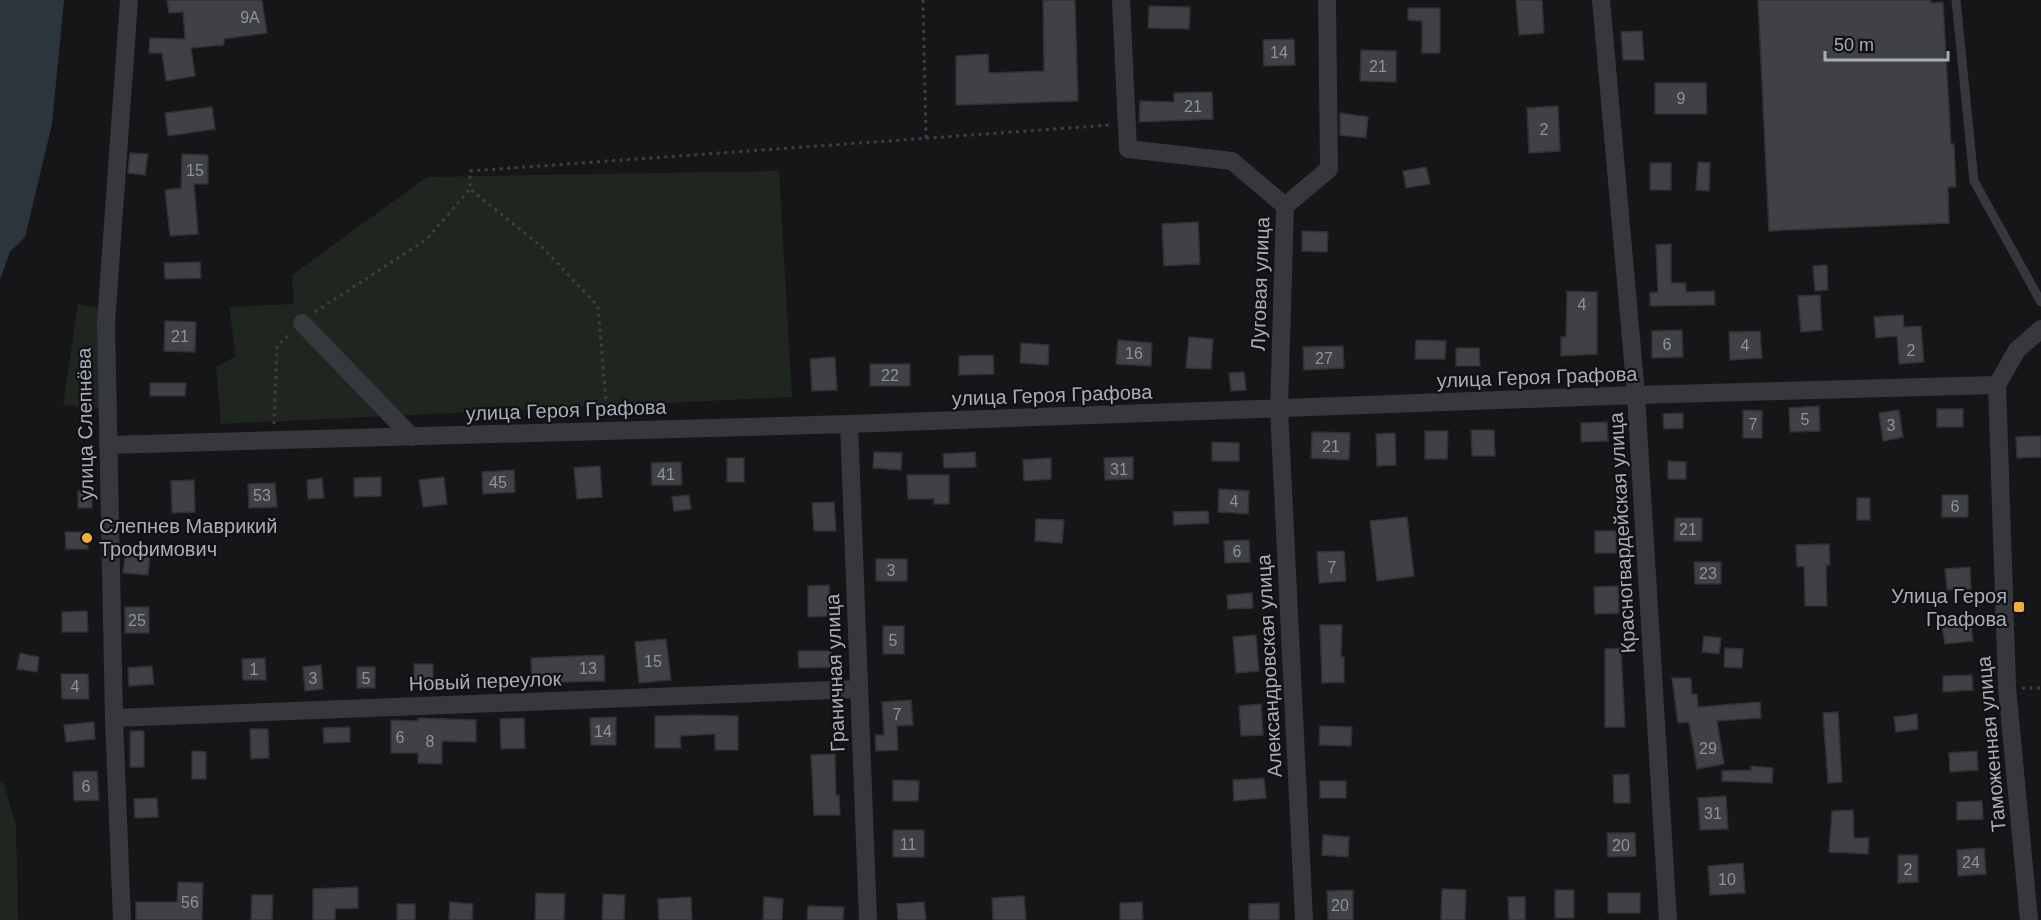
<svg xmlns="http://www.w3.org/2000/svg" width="2041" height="920" viewBox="0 0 2041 920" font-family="Helvetica,sans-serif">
<rect width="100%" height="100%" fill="#161618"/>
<path fill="#1e261f" d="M 779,171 L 792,397 L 221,424 L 216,367 L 236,356 L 229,307 L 294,304 L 292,275 L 427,177 Z
M 78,304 L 107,310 L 103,409 L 63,405 Z
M 0,781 L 3,781 L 16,826 L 18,920 L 0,920 Z"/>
<path fill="#2c353c" d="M 0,0 L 64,0 L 52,124 L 25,237 L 10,252 L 0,280 Z"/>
<path fill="#404145" stroke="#303034" stroke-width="1.5" d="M 167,0 L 262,0 L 267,33 L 224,39 L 224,45 L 191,48 L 195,76 L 166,81 L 162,53 L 149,53 L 150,38 L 185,39 L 183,12 L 169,13 Z
M 1043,0 L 1075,0 L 1078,101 L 956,105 L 956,56 L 988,54 L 989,73 L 1044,71 Z
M 1516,0 L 1542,0 L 1544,33 L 1519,35 Z
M 1758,0 L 1931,0 L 1931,3 L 1943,2 L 1951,144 L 1954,144 L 1956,187 L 1948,187 L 1949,223 L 1769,231 Z
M 1149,6 L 1190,7 L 1189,29 L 1148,28 Z
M 1408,8 L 1440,8 L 1440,53 L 1422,53 L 1422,21 L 1408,20 Z
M 1642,31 L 1644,60 L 1623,60 L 1621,32 Z
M 1294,39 L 1295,65 L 1264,66 L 1263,40 Z
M 1361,50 L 1396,51 L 1396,82 L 1360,81 Z
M 1655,83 L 1706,83 L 1707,114 L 1655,114 Z
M 1212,92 L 1213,119 L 1139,122 L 1140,101 L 1174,102 L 1174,93 Z
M 1558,106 L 1560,151 L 1529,153 L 1527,108 Z
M 212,107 L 215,129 L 168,136 L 165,113 Z
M 1340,113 L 1368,117 L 1366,138 L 1340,135 Z
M 130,153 L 148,154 L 145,175 L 128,173 Z
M 182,154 L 208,155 L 208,184 L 194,184 L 198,234 L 170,236 L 165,190 L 181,188 Z
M 1698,162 L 1710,163 L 1709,191 L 1696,190 Z
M 1650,163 L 1671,163 L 1671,190 L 1650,190 Z
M 1426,167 L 1430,184 L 1406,188 L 1403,171 Z
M 1198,222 L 1200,264 L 1164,266 L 1162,224 Z
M 1302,231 L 1328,232 L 1327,252 L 1302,251 Z
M 1671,244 L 1671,283 L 1686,283 L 1686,292 L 1714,291 L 1715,305 L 1650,306 L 1650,293 L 1658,292 L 1656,245 Z
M 200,262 L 201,278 L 165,279 L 164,263 Z
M 1827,265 L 1828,290 L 1815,291 L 1813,266 Z
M 1567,291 L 1597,292 L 1597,354 L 1561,356 L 1561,337 L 1566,337 Z
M 1820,295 L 1822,330 L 1801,332 L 1798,296 Z
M 1903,315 L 1904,327 L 1921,326 L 1924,362 L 1899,364 L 1897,336 L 1876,338 L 1874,317 Z
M 165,321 L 196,322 L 195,352 L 164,351 Z
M 1682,330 L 1683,357 L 1652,358 L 1652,331 Z
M 1760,331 L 1762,358 L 1730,360 L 1729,332 Z
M 1189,337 L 1213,339 L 1211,369 L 1186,368 Z
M 1118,340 L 1152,343 L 1151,366 L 1116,364 Z
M 1416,340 L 1446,341 L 1445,359 L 1415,359 Z
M 1021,343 L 1049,345 L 1048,365 L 1020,363 Z
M 1343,346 L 1344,368 L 1304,370 L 1303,347 Z
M 1456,348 L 1479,348 L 1480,366 L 1456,366 Z
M 993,355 L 994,374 L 959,375 L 959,356 Z
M 835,357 L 837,390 L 812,391 L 810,359 Z
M 870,364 L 910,364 L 910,386 L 870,386 Z
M 1244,372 L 1246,390 L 1231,391 L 1229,373 Z
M 150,383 L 186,383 L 185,396 L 150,396 Z
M 1819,406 L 1820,431 L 1790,432 L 1789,408 Z
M 1937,409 L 1963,409 L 1963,427 L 1937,427 Z
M 1743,410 L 1762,411 L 1762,438 L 1743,438 Z
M 1899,410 L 1903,437 L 1883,441 L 1879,413 Z
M 1683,413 L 1683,428 L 1664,429 L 1663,414 Z
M 1607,422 L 1608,441 L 1581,442 L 1581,423 Z
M 1471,430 L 1494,430 L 1495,456 L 1472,456 Z
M 1425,431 L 1448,431 L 1447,459 L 1425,459 Z
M 1312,432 L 1350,433 L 1349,460 L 1311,458 Z
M 1395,433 L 1396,465 L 1377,466 L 1376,434 Z
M 2041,436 L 2041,457 L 2017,458 L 2016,437 Z
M 1212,442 L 1239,443 L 1239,461 L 1212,461 Z
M 874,452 L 902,453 L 901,470 L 873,468 Z
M 975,452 L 976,467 L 944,468 L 943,454 Z
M 1133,457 L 1133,479 L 1105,480 L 1104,458 Z
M 727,458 L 744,458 L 744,482 L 727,482 Z
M 1051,458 L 1051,479 L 1024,481 L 1023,460 Z
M 1668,461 L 1686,462 L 1686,479 L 1668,479 Z
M 681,462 L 682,485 L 652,485 L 651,463 Z
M 600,466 L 602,497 L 577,499 L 574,468 Z
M 514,470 L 515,492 L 483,494 L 482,472 Z
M 907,475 L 949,475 L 949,504 L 934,504 L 934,499 L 908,499 Z
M 381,477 L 381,496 L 354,497 L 354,478 Z
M 444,477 L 447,504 L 423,507 L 419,480 Z
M 322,478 L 324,498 L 308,499 L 307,480 Z
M 194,480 L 195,512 L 172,513 L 171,481 Z
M 275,483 L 277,507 L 249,508 L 248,484 Z
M 1219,489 L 1249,491 L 1248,514 L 1218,512 Z
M 78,491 L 92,492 L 92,508 L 78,508 Z
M 689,495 L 691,509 L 674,511 L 672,497 Z
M 1942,495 L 1968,495 L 1968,517 L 1942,517 Z
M 1857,498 L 1870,498 L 1870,520 L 1857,520 Z
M 834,502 L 836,531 L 814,531 L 812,503 Z
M 1208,511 L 1209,523 L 1174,525 L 1173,512 Z
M 1407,517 L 1414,576 L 1377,581 L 1370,521 Z
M 1675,518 L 1702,518 L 1702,541 L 1674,541 Z
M 1036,519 L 1064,520 L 1062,543 L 1035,541 Z
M 1595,531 L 1616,531 L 1616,553 L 1595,553 Z
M 65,532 L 87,532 L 88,549 L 66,549 Z
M 1249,540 L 1250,562 L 1225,563 L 1224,541 Z
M 1829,544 L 1830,565 L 1826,565 L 1827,606 L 1805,606 L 1804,566 L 1797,567 L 1796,545 Z
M 126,549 L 150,552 L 148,575 L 123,573 Z
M 1344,551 L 1346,581 L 1319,583 L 1317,552 Z
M 876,559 L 907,559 L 907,581 L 876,581 Z
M 1694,562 L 1721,562 L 1721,584 L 1695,584 Z
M 1970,567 L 1971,589 L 1947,590 L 1945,569 Z
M 829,585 L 830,616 L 808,617 L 808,586 Z
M 1618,586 L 1619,613 L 1595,614 L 1594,587 Z
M 1252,593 L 1253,608 L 1228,609 L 1227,595 Z
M 125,607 L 149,607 L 149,633 L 125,633 Z
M 87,611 L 88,632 L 62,632 L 62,612 Z
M 1970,618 L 1973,641 L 1945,644 L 1941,622 Z
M 1320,625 L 1342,625 L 1341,657 L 1344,656 L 1344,682 L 1322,683 Z
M 883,626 L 904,626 L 904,654 L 883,654 Z
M 1256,635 L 1259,671 L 1236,673 L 1233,637 Z
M 1704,636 L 1721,638 L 1719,654 L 1702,652 Z
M 666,639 L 671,680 L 639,683 L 635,642 Z
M 1621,648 L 1625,727 L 1605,727 L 1605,649 Z
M 1725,648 L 1743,649 L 1742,668 L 1724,667 Z
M 798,651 L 831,651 L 832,667 L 799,668 Z
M 20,653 L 39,657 L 37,672 L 17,669 Z
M 604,655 L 605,681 L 532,683 L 531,658 Z
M 265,658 L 266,680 L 243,680 L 242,659 Z
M 414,664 L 433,664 L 433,686 L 414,686 Z
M 321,665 L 323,689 L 305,691 L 303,667 Z
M 152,666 L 154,684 L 129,686 L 128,668 Z
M 357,667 L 375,667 L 375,688 L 357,688 Z
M 61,674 L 88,674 L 89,699 L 62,699 Z
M 1972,675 L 1973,690 L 1943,692 L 1943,676 Z
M 1672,678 L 1691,678 L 1692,694 L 1697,694 L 1698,707 L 1760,702 L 1761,718 L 1717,721 L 1724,764 L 1697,769 L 1689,722 L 1678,723 Z
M 911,700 L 913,725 L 897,726 L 898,750 L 876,751 L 875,735 L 884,735 L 882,702 Z
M 1261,704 L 1263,735 L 1241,736 L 1239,706 Z
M 1838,712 L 1842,782 L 1828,783 L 1823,713 Z
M 1917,714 L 1918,729 L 1896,732 L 1894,717 Z
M 699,715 L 738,716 L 738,750 L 715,750 L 715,734 L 680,736 L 681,748 L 655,748 L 655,716 Z
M 616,717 L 616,745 L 591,745 L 590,718 Z
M 418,718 L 476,720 L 476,742 L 442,741 L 442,764 L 418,763 L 418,753 L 391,753 L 391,720 L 418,721 Z
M 524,718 L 525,748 L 501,749 L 500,719 Z
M 94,722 L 95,739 L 66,742 L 64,725 Z
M 1320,726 L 1352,727 L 1351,746 L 1319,745 Z
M 350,727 L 350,742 L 324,743 L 323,728 Z
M 250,729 L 268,729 L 269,758 L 251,759 Z
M 130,731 L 144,731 L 144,767 L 130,767 Z
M 192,751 L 206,752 L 206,779 L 192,779 Z
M 1977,751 L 1978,770 L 1950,772 L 1949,753 Z
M 835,754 L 836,795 L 839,795 L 840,815 L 814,815 L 811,755 Z
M 1751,766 L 1773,768 L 1772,783 L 1722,781 L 1722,771 L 1751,770 Z
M 97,771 L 99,800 L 74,801 L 73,772 Z
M 1629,774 L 1630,803 L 1614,803 L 1613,775 Z
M 1264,778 L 1266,798 L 1234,801 L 1233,780 Z
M 893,780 L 919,781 L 918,801 L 893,801 Z
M 1320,781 L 1346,781 L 1346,798 L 1320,798 Z
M 1726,796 L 1728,829 L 1700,830 L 1698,798 Z
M 157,798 L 158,817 L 135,818 L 134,799 Z
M 1982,801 L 1983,819 L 1957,820 L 1957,802 Z
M 1853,810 L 1854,838 L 1869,838 L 1868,854 L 1829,852 L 1832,811 Z
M 893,830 L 924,830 L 924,857 L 893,857 Z
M 1607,833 L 1635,833 L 1636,856 L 1608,857 Z
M 1323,835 L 1349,837 L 1348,857 L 1322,855 Z
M 1984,848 L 1986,874 L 1958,876 L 1957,850 Z
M 1898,855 L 1918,855 L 1918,882 L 1898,883 Z
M 1743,863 L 1745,893 L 1710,895 L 1708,866 Z
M 178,882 L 203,883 L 202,920 L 136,920 L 136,902 L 177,902 Z
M 358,887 L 358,908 L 335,909 L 335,920 L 313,920 L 313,889 Z
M 1442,889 L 1466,890 L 1465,920 L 1441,920 Z
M 1353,890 L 1353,920 L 1328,920 L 1327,891 Z
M 1555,890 L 1574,890 L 1574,918 L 1555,918 Z
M 536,893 L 565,894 L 564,920 L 535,920 Z
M 1608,893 L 1640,893 L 1640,913 L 1608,913 Z
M 603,894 L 625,895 L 624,920 L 602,920 Z
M 252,895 L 273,895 L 272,920 L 251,920 Z
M 1024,896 L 1026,920 L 993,920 L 992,898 Z
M 691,897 L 692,920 L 659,920 L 658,899 Z
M 764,897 L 783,899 L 782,920 L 763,920 Z
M 1508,897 L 1525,897 L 1525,920 L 1509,920 Z
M 450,902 L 473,904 L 472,920 L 449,920 Z
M 924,902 L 926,920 L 898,920 L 897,904 Z
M 1142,902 L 1143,920 L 1120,920 L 1120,903 Z
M 1279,903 L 1279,920 L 1249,920 L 1249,904 Z
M 397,904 L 415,904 L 415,920 L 397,920 Z
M 808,906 L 844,907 L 843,920 L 807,920 Z"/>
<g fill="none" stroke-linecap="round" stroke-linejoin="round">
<path stroke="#3d3f44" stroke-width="3" stroke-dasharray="3 4.5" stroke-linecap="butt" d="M 923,0 L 926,138
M 315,312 L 427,239 L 470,189
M 607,414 L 598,306 L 542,247 L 470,189 L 470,171 L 1110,125
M 274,424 L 277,346 L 290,334
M 2022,688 L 2041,688"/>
<path stroke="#37383d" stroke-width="9" d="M 1956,0 L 1974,181 L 2041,302"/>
<path stroke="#37383d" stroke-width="18" d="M 1121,0 L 1128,149 L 1232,161 L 1285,206
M 1601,0 L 1636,395 L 1668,920
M 302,323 L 412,437
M 1997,385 L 2007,687 L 2029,920
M 1997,385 L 2017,350 L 2041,329
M 849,424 L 868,920
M 108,445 L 849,424 L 1636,395 L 1997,385
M 114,718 L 858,689
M 122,920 L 114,718 L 106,323 L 129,0
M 1304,920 L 1279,409 L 1285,206 L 1329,169 L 1327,0"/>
</g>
<g fill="#f2b134" stroke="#111113" stroke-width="2">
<circle cx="87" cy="538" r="6"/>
<rect x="2013" y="601" width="12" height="12" rx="3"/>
</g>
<g text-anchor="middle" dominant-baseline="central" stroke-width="4.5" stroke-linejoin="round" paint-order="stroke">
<g font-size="16" fill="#8e929b">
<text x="250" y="17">9А</text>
<text x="1279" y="52">14</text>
<text x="1378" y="66">21</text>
<text x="1681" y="98">9</text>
<text x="1193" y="106">21</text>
<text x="1544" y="129">2</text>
<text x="195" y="170">15</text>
<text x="1582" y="304">4</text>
<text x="180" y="336">21</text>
<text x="1667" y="344">6</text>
<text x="1745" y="345">4</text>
<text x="1911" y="350">2</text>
<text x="1134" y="353">16</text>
<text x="1324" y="358">27</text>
<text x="890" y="375">22</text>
<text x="1805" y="419">5</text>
<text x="1753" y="424">7</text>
<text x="1891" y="425">3</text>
<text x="1331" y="446">21</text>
<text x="1119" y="469">31</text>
<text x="666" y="474">41</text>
<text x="498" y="482">45</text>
<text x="262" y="495">53</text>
<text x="1234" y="501">4</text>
<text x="1955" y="506">6</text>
<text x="1688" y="529">21</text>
<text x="1237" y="551">6</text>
<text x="1332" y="567">7</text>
<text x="891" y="570">3</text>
<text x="1708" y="573">23</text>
<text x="137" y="620">25</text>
<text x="893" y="640">5</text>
<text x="653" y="661">15</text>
<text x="588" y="668">13</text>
<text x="254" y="669">1</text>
<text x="313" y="678">3</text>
<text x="366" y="678">5</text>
<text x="75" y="686">4</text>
<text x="897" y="714">7</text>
<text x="603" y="731">14</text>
<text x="400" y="737">6</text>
<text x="430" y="741">8</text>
<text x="1708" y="748">29</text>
<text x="86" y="786">6</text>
<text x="1713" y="813">31</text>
<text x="908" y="844">11</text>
<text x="1621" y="845">20</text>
<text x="1971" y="862">24</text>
<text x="1908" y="869">2</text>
<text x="1727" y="879">10</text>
<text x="190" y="902">56</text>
<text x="1340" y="905">20</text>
</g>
<g font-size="20" fill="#a8adb8" stroke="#111113">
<text transform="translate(1260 284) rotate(-88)">Луговая улица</text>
<text transform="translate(1537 377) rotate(-2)">улица Героя Графова</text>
<text transform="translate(1052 395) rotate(-2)">улица Героя Графова</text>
<text transform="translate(566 410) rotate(-2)">улица Героя Графова</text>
<text transform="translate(85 424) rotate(-91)">улица Слепнёва</text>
<text transform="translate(1622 533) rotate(-93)">Красногвардейская улица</text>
<text transform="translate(1269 666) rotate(-93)">Александровская улица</text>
<text transform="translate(835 673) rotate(-92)">Граничная улица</text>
<text transform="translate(485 681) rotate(-2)">Новый переулок</text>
<text transform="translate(1991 744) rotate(-95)">Таможенная улица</text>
</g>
<g font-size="20" fill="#a8adb8" stroke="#111113" text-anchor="start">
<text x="99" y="526">Слепнев Маврикий<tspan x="99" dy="23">Трофимович</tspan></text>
<text x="2007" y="596" text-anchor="end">Улица Героя<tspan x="2007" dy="23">Графова</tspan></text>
</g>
</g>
<path d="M1825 51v9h123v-9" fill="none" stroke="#a8adb8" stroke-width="3"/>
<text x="1834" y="51" font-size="18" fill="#a8adb8" stroke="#111113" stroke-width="4.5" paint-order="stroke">50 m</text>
</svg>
